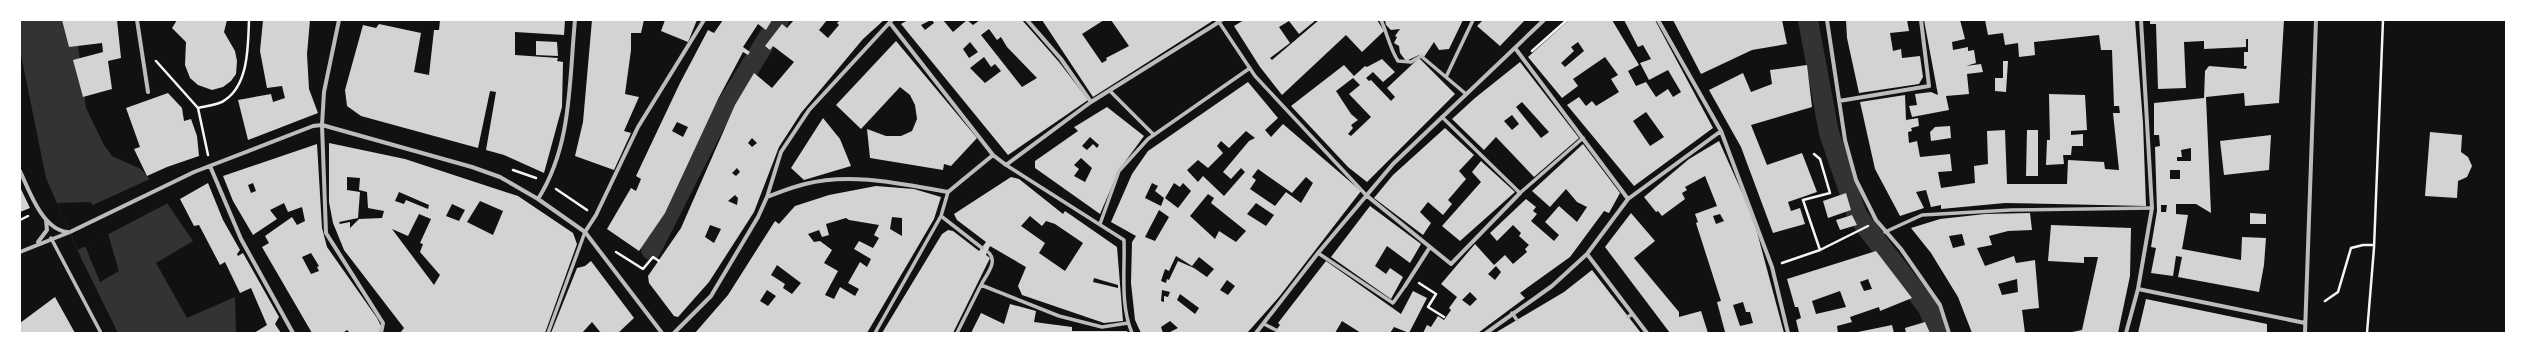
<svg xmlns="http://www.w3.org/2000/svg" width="2526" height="353" viewBox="0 0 2526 353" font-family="Figtree,sans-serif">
<rect width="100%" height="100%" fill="#111"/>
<path fill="#333" fill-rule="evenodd" d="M 20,20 L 65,20 L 77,37 L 86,108 L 104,145 L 112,156 L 141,169 L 153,183 L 193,241 L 156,263 L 187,318 L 235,297 L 236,333 L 118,333 L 81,258 L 46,178 L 20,50 ZM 108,234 L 119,271 L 100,282 L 85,246 Z"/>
<path fill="#111" d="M 152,178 L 170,202 L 78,250 L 57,203 L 90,202 L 93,205 Z"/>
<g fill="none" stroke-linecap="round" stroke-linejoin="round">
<path stroke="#333" stroke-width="20" d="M 1808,20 L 1829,133 L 1857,215 L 1928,308 L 1938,333
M 651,250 L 715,124 L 779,20"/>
</g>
<path fill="#d3d3d3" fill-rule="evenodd" d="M 62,20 L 117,20 L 121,58 L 108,61 L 112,89 L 83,97 L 73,60 L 103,52 L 102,43 L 69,47 Z
M 177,20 L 227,20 L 224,32 L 235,51 L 237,61 L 236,74 L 231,81 L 223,87 L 212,90 L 198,85 L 190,78 L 185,65 L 186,42 L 172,28 Z
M 263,20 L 310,20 L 307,54 L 309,89 L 318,113 L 248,140 L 238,100 L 271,94 L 273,102 L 285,98 L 282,86 L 267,88 L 260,51 Z
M 440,20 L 565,20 L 564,35 L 515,32 L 515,55 L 558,58 L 557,61 L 563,62 L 562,107 L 544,173 L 504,155 L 486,150 L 496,92 L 490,91 L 478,148 L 361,116 L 347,106 L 345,90 L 363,25 L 376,28 L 379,24 L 421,33 L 414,72 L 429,75 L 434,30 L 439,30 Z
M 592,20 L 644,20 L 641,33 L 631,33 L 631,50 L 625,94 L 639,97 L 624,131 L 631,133 L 614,170 L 575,156 L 583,122 Z
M 665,20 L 697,20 L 688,42 L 661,31 Z
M 723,20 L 772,20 L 766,30 L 758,24 L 743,47 L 750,52 L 748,55 L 743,52 L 718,99 L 665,213 L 639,251 L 607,229 L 631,188 L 636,191 L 641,179 L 636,176 L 680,83 L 708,30 L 714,33 ZM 677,122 L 688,127 L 683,137 L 672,131 Z
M 794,20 L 827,20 L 819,30 L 828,38 L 839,25 L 837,23 L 840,20 L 884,20 L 863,39 L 801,113 L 779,147 L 754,212 L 709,282 L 678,317 L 674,316 L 649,283 L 648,276 L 681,228 L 735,105 L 754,73 L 772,88 L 794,62 L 773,46 L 770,50 L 765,46 L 782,24 L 787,28 ZM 752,138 L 757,143 L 752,147 L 748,143 ZM 737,168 L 740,172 L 736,176 L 732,173 ZM 735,195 L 738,198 L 737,205 L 728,201 ZM 710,225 L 721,229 L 714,243 L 705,237 Z
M 908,20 L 931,20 L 921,25 L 925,30 L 934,23 L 932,20 L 943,20 L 953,32 L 967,20 L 973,25 L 980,20 L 1022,20 L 1059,62 L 1088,100 L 1008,155 L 901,24 ZM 989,29 L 997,40 L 1001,37 L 1007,47 L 1037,78 L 1022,87 L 981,35 ZM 970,42 L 978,52 L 969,58 L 963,49 ZM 984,57 L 991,67 L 995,64 L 1001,71 L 985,83 L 970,68 Z
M 1042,20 L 1104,20 L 1082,34 L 1102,63 L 1107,60 L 1106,58 L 1129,46 L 1111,20 L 1214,20 L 1093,97 Z
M 1244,20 L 1316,20 L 1299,34 L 1289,21 L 1279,27 L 1290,43 L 1270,58 L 1272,60 L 1319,20 L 1377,20 L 1384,31 L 1362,52 L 1346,35 L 1282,95 L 1260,67 L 1234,26 Z
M 1385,20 L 1463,20 L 1449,49 L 1439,50 L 1434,42 L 1424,57 L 1419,55 L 1406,61 L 1400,53 L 1399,46 L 1394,43 L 1397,37 L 1395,36 L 1400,29 L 1391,30 L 1386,25 Z
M 1483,20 L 1525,20 L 1500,46 L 1477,26 Z
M 1569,20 L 1612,20 L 1639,65 L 1628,71 L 1636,86 L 1646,82 L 1656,97 L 1668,89 L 1673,97 L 1681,92 L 1668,70 L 1649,80 L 1640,63 L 1651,59 L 1643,45 L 1638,47 L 1624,20 L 1655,20 L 1713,128 L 1634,186 L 1567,105 L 1579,97 L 1586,106 L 1592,101 L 1596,106 L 1619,92 L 1611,79 L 1618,75 L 1605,57 L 1573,79 L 1578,86 L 1562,98 L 1528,57 ZM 1578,42 L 1584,51 L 1565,67 L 1561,63 L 1574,51 L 1571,47 ZM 1646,112 L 1664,137 L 1650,146 L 1633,121 Z
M 1673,20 L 1782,20 L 1787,44 L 1752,50 L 1701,74 Z
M 1846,20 L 1907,20 L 1909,31 L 1890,33 L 1893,51 L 1901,49 L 1902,58 L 1920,56 L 1923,77 L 1919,84 L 1859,93 L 1847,38 Z
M 1924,20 L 1960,20 L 1965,39 L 1952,42 L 1953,50 L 1968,47 L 1968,51 L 1974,50 L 1976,63 L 1966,66 L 1981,64 L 1983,72 L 1967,74 L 1969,94 L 1946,96 L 1949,110 L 1912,117 L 1909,106 L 1917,105 L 1915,94 L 1931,92 L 1938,95 Z
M 1985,20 L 2135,20 L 2143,123 L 2146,206 L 2005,203 L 1941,209 L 1941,205 L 1931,207 L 1926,190 L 1916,192 L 1924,208 L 1900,216 L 1875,169 L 1860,102 L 1905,95 L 1906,120 L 1918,118 L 1919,126 L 1911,128 L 1912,131 L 1908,132 L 1909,143 L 1917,141 L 1920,157 L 1950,154 L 1952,171 L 1938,172 L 1941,188 L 1975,183 L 1974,166 L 1988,164 L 1987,131 L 2005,130 L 2007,184 L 2067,184 L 2068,160 L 2104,162 L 2105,169 L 2119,170 L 2113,113 L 2120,113 L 2119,106 L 2114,106 L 2112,50 L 2101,50 L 2099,35 L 2034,42 L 2035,55 L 2019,57 L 2018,43 L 2005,45 L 2003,33 L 1988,35 Z
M 2150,20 L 2284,20 L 2279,103 L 2245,106 L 2244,93 L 2206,97 L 2211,213 L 2196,204 L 2176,204 L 2176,214 L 2188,215 L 2182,249 L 2241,260 L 2242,237 L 2266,238 L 2264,265 L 2259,292 L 2178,277 L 2182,257 L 2176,256 L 2173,276 L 2151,273 L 2156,248 L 2151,247 L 2157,211 L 2155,147 L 2160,146 L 2159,135 L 2154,135 L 2154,103 L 2204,98 L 2205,71 L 2209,66 L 2246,69 L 2247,66 L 2244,66 L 2244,52 L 2248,52 L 2248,39 L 2246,39 L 2246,47 L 2204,49 L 2204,41 L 2184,42 L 2186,88 L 2158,89 L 2156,24 L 2150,24 ZM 2191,148 L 2191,161 L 2177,161 L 2177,157 L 2182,157 L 2181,150 ZM 2170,170 L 2180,170 L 2180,179 L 2170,179 ZM 2161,205 L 2167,205 L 2166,212 L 2161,212 Z
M 536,41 L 557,42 L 558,56 L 536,55 Z
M 896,41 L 977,138 L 951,166 L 944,164 L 943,170 L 870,158 L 867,129 L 886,136 L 901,136 L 912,131 L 917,119 L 915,105 L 910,95 L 900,87 L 861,129 L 836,105 Z
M 1419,58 L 1455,94 L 1367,182 L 1348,167 L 1291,106 L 1344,65 L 1354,76 L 1365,66 L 1367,67 L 1382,59 L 1395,72 L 1383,82 L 1373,72 L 1366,78 L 1369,81 L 1371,80 L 1391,101 L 1395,97 L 1387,88 ZM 1353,78 L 1360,85 L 1349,94 L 1371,117 L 1351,136 L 1348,134 L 1353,128 L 1351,125 L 1358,120 L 1351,114 L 1336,91 Z
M 2003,61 L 2008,61 L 2006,92 L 1995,91 L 1995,78 L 2003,78 Z
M 1520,62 L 1579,138 L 1534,177 L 1496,137 L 1484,150 L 1452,119 L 1475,98 ZM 1522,102 L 1549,132 L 1541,138 L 1516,107 ZM 1512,115 L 1519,124 L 1512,130 L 1504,121 Z
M 1807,65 L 1812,107 L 1751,125 L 1767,165 L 1802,153 L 1817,192 L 1788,202 L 1791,211 L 1800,208 L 1805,224 L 1773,233 L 1741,147 L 1709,90 L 1743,73 L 1751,92 L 1772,84 L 1770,70 Z
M 1248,82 L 1278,118 L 1265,130 L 1271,137 L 1283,124 L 1361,191 L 1279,297 L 1247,333 L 1168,333 L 1178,328 L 1170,321 L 1161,327 L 1163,333 L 1141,333 L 1135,320 L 1131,283 L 1132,242 L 1136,236 L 1111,222 L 1132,174 L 1148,151 ZM 1246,131 L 1255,138 L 1249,141 L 1223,172 L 1231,179 L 1241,168 L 1245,172 L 1224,196 L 1203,176 L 1198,182 L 1187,170 L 1198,160 L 1208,168 L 1223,153 L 1217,146 L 1221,141 L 1229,148 ZM 1258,169 L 1292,193 L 1306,177 L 1313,183 L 1301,203 L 1286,192 L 1275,206 L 1250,189 L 1256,180 L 1252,177 ZM 1152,183 L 1158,186 L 1155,191 L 1164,198 L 1161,206 L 1145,198 ZM 1174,183 L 1180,187 L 1183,183 L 1191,191 L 1178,208 L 1165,198 ZM 1208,194 L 1214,198 L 1211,203 L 1246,231 L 1236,242 L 1219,231 L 1215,239 L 1190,216 ZM 1256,203 L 1274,215 L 1266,226 L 1247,214 ZM 1159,210 L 1169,217 L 1155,241 L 1145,237 ZM 1176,256 L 1192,266 L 1199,257 L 1214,269 L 1207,277 L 1194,268 L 1178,261 L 1169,280 L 1167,279 L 1166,283 L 1161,281 L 1165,269 L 1169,271 ZM 1227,280 L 1235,286 L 1228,295 L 1220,290 ZM 1162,290 L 1170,292 L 1168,297 L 1164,296 L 1164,302 L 1161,301 ZM 1180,294 L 1199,308 L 1195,314 L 1177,300 Z
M 168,93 L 182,108 L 184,121 L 191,119 L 197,136 L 199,156 L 167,167 L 147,176 L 134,149 L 140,147 L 126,108 Z
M 2049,94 L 2085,95 L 2087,130 L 2071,131 L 2071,135 L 2083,134 L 2083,146 L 2072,146 L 2071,155 L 2063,155 L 2064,164 L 2046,165 L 2047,140 L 2050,140 Z
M 1107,107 L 1144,136 L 1119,170 L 1100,214 L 1035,168 L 1035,161 L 1078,131 L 1074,127 L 1076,126 ZM 1090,137 L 1099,145 L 1097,148 L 1093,144 L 1087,150 L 1082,146 ZM 1081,158 L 1092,168 L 1085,182 L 1074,176 L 1079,169 L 1074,165 Z
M 823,118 L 840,139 L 851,166 L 804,180 L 791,168 Z
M 1950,126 L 1951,138 L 1931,141 L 1930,132 L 1935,127 Z
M 1445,128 L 1474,155 L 1459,171 L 1466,179 L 1448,200 L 1452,204 L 1443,215 L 1428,202 L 1420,212 L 1431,223 L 1423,235 L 1374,198 L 1393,175 Z
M 2027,130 L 2038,130 L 2038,176 L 2026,176 Z
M 2430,132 L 2462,135 L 2461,152 L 2468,157 L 2472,166 L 2467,177 L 2458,181 L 2457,198 L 2425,196 Z
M 2271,135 L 2269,170 L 2224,175 L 2220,141 Z
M 1719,141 L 1753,217 L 1784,333 L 1722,333 L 1725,332 L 1717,302 L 1721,301 L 1696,223 L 1698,222 L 1695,214 L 1717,206 L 1705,176 L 1685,187 L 1687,190 L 1682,193 L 1685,199 L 1662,216 L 1658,211 L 1656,212 L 1644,197 L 1689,159 ZM 1720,214 L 1724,221 L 1716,224 L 1713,216 ZM 1743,302 L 1746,312 L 1750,312 L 1753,323 L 1740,326 L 1733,305 Z
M 329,143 L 405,159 L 518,196 L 573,233 L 577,244 L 545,333 L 400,333 L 404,328 L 344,250 L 333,223 L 329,202 ZM 347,177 L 360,178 L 359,190 L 367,192 L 368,208 L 384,211 L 382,218 L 359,219 L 350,228 L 350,222 L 340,224 L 339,222 L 358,218 L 360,192 L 347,190 ZM 399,192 L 429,205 L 428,209 L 406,200 L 404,204 L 395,201 ZM 480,201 L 503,211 L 493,235 L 467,222 ZM 452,204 L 465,210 L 459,221 L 446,216 ZM 419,214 L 431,219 L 420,243 L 423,244 L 420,252 L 440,275 L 434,285 L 392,229 L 408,236 Z
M 317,144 L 322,228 L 327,247 L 377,318 L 383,330 L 381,333 L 350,333 L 347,330 L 343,333 L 312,333 L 262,247 L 269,243 L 265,236 L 292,217 L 297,225 L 305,221 L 302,207 L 288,212 L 284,203 L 270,210 L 277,219 L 253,235 L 233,201 L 223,176 ZM 253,183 L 256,191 L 251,193 L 248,185 ZM 311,253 L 319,266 L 317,267 L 319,271 L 311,274 L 302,257 Z
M 1583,144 L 1620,193 L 1609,213 L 1604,211 L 1570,257 L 1520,293 L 1525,298 L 1478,333 L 1423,333 L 1427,325 L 1431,327 L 1438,316 L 1444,320 L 1451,310 L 1449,308 L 1457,297 L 1441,284 L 1475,244 L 1494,265 L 1505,255 L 1513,264 L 1527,252 L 1525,249 L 1529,245 L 1519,236 L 1521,233 L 1513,225 L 1497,241 L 1490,233 L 1526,199 L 1536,207 L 1533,211 L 1537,214 L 1531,221 L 1554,241 L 1559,235 L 1545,222 L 1559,206 L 1577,222 L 1587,207 L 1577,202 L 1566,189 L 1550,207 L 1532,191 ZM 1496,266 L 1501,272 L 1495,280 L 1488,274 ZM 1470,292 L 1477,299 L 1470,306 L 1462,300 Z
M 1481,161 L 1515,192 L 1460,241 L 1442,226 L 1481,182 L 1472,172 Z
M 1011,177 L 1019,179 L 1063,214 L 1065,211 L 1117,247 L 1123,321 L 1104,323 L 1022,295 L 1018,286 L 1026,267 L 990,246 L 986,255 L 990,258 L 953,333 L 882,333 L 942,234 L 948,230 L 953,231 L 979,251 L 986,242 L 957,220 L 954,214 ZM 1030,216 L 1042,226 L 1046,221 L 1055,224 L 1083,243 L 1065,271 L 1039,253 L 1045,243 L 1021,226 ZM 1094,278 L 1118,285 L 1118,288 L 1093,282 Z
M 208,183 L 223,220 L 240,250 L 237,254 L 238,256 L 243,253 L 279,317 L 275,324 L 281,333 L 254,333 L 267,325 L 251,288 L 240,293 L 225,262 L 220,265 L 199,225 L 194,226 L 180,199 Z
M 876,186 L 914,189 L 941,197 L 934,219 L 867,333 L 695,333 L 728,295 L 775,221 L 779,224 L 795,206 L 829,195 ZM 892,217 L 902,218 L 902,236 L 890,229 ZM 846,218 L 849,220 L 879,225 L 874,235 L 879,238 L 873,248 L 859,241 L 854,249 L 871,259 L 867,267 L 860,262 L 848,283 L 859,289 L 855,296 L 840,287 L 834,299 L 825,295 L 838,271 L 824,263 L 832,250 L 820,241 L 814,242 L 808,234 L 819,230 L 822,237 L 829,235 L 826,224 ZM 777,265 L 801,283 L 792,294 L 783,288 L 785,284 L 771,275 ZM 767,290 L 776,296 L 768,306 L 760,301 Z
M 20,187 L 30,208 L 20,212 Z
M 1846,193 L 1851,210 L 1828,218 L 1823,201 Z
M 1370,206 L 1421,244 L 1410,263 L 1387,246 L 1375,266 L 1386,274 L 1390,268 L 1403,277 L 1391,299 L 1331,257 Z
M 1631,213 L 1655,241 L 1634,258 L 1679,312 L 1679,317 L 1701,311 L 1708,333 L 1670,333 L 1605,247 Z
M 2030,213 L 2032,230 L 2008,231 L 1989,236 L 1992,245 L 1977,248 L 1985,266 L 2014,256 L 2016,263 L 2035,260 L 2039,308 L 2022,310 L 2025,333 L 1972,333 L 1958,297 L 1931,253 L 1911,228 L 1940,219 L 1985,214 ZM 1962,234 L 1965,245 L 1953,248 L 1949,236 ZM 2017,279 L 2018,292 L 2002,295 L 1998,284 Z
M 2250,213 L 2266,214 L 2266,224 L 2250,224 Z
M 1852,215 L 1857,225 L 1840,230 L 1836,220 Z
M 2051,225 L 2131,228 L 2130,276 L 2118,333 L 2067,333 L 2082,330 L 2098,257 L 2084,257 L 2084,263 L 2048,261 Z
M 1876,251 L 1912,298 L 1880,311 L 1879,307 L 1850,317 L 1852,322 L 1837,326 L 1838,333 L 1799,333 L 1796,320 L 1801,318 L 1798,307 L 1795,307 L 1787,279 ZM 1868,279 L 1872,289 L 1864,291 L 1860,282 ZM 1840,291 L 1846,307 L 1816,314 L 1812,301 Z
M 591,261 L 634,318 L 618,333 L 601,333 L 592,322 L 582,333 L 551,333 L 577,268 L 585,266 Z
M 1326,261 L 1401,314 L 1413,291 L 1427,298 L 1409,333 L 1394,327 L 1390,333 L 1361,333 L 1342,321 L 1335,333 L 1274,333 L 1280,325 L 1278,323 Z
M 1592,270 L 1641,333 L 1495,333 L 1564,292 Z
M 55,297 L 75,333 L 20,333 L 20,323 Z
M 2146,299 L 2267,324 L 2267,333 L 2138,333 Z
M 1010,304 L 1036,311 L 1034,322 L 1072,327 L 1072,331 L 1127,331 L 1128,333 L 971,333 L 981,313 L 1004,324 Z
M 1925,322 L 1930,333 L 1906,333 L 1905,328 Z
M 1892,325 L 1894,333 L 1858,333 L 1858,332 Z"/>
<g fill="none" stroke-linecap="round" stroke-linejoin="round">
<path stroke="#f5f5f5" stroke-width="2.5" d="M 1532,51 L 1567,20
M 156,61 L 198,108 L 208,155
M 198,108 C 206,106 219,105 225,100 C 249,84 248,45 249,20
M 1814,154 L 1820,159 L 1830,193 L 1803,200 L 1820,250
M 513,170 L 536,178
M 556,189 L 587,210
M 20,220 L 28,216
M 616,252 L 643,269 L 653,257 L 659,261
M 1782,263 L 1820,250 L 1868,226
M 1419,283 L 1436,294 L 1428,307 L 1444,317
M 2325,301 L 2338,292 L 2351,248 L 2363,245 L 2374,245
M 2367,333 L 2374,248 L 2383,20"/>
<path stroke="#bcbcbc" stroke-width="3.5" d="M 1222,20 L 1219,22 L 1255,76 L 1366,195
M 1381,20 C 1387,33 1390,49 1398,61 L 1411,62 L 1421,56 L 1466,94
M 1446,77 L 1473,20
M 1110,91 L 1154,135
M 1442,117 L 1520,193 L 1583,138
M 1006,165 L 1124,240 C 1125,270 1120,305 1132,333
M 941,216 L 982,248
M 1100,224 L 1119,171 L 1148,139 L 1250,68
M 1885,232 L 1922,215 L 2011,210 L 2152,208
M 51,238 L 101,333
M 988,252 C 999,261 986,275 981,285 L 1059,316 L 1102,327 L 1128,323
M 1318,253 L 1393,303 L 1405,286
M 1512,313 L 1517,320
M 1628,317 L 1632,314
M 1264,324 L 1276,330
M 548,333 L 585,232
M 875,333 L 941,216 L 948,192
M 957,333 L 981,285"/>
<path stroke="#bcbcbc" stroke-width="4" d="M 137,20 L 148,92
M 339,20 L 324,92 L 322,125 L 326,233 L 383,323 L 381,333
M 1027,20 L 1061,59 L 1091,102
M 1658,20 L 1721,131 L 1772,267 L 1788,333
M 1827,20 L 1845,140 L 1856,180 L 1876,220 L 1901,249 L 1940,305 L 1949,333
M 890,23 L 993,155 L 1006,165 L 1091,102 L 1219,22 L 1217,20
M 1515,48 L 1628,199
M 1839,101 L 1929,86 L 1921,20
M 210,166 L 241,239 L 293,333
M 20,171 C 29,190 42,229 67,232
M 1366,195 L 1451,264 L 1520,193
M 767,197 C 780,192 792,187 805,184 C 851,172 902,184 948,192 L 993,155
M 538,199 C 572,146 569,82 575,20
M 585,232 L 596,215 L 638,127 L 704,20
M 38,242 L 47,230 L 46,220
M 20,252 L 70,232 L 194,172 L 313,126 L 322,125 L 472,167 L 500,177 L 538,199 L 585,232 L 662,333
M 1587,254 L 1647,333
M 1405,286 L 1430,247
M 2138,289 L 2305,323
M 674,333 L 711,296 L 758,217 L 767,197 L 781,152 L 809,110 L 892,20
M 1256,333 L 1318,253 L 1393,164 L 1544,20
M 1486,333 L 1552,286 L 1587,254 L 1628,199 L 1721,131
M 2126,333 L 2138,289 L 2152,208 L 2141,20
M 2305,333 L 2316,20"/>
</g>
<rect width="2526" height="353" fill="none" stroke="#ffffff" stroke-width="42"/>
</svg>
